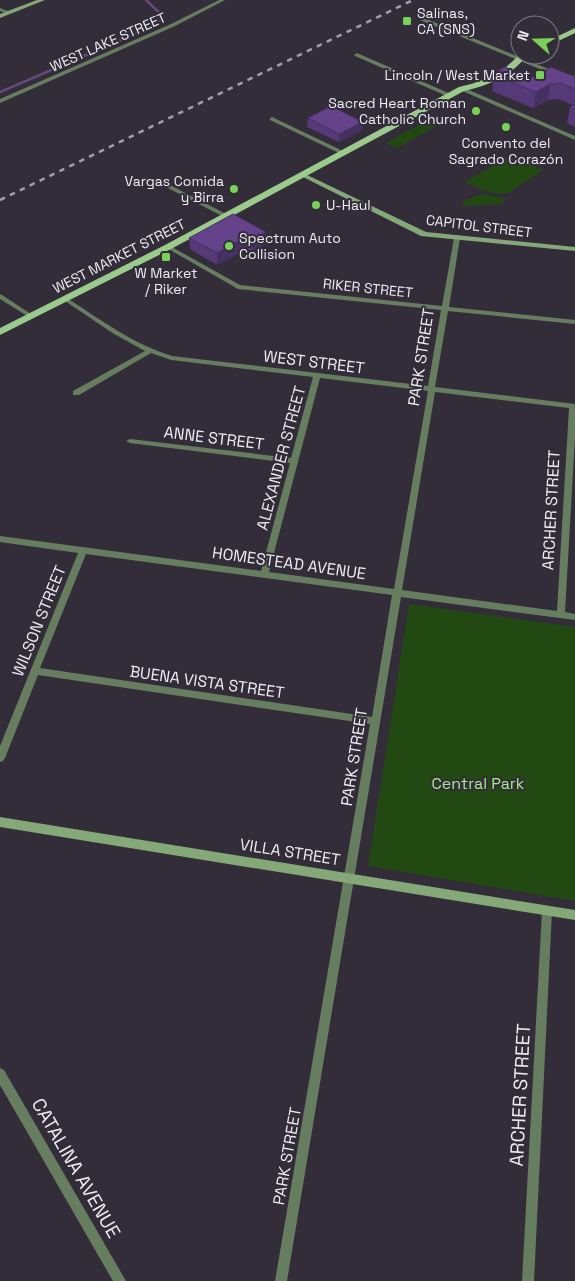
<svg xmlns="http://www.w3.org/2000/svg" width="575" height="1281" viewBox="0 0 575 1281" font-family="'Space Grotesk',sans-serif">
<rect width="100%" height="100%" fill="#322d39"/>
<path fill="#234913" d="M 432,118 L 442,123 L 397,148 L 386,143 Z
M 506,158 L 517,158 L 543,170 L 508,193 C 492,196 480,189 465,182 Z
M 481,194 L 502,198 L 503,199 L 503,204 L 463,206 L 462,202 Z
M 409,604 L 575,627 L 575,901 L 368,866 Z"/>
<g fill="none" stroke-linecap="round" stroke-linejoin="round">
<path stroke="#664a7d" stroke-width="2.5" d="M 0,92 L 156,25 L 162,19 L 162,15 L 146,0"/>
<path fill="#677d5f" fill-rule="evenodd" d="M 219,0 L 225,0 L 175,26 L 0,103 L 0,99 L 171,24 Z
M 0,8 L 10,12 L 10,13 L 8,14 L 0,11 Z
M 420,18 L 424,18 L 551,70 L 575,76 L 575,80 L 547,72 L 420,20 Z
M 357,53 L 453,95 L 454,96 L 449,97 L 355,56 L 354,55 Z
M 462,87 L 575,136 L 575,140 L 460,90 L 459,89 Z
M 272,117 L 345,152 L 346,153 L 341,154 L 270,120 L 270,118 Z
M 166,183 L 228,215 L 229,216 L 224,217 L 164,186 L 163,185 Z
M 457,236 L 460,238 L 449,307 L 575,320 L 575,324 L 448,311 L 435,387 L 575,404 L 575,437 L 565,612 L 575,614 L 575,620 L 401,597 L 287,1281 L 275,1281 L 370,724 L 38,675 L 5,758 L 3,761 L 0,762 L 0,746 L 78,553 L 0,542 L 0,536 L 261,571 L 290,463 L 130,443 L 126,441 L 130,439 L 291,458 L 313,377 L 171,360 L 151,353 L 79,395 L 73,395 L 73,391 L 145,351 L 114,334 L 62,299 L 63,298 L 67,298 C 101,320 133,344 172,356 L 428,386 L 441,310 L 238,289 L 165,247 L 170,246 L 240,285 L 442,306 L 454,238 ZM 320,378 L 428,391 L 394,589 L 269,572 ZM 435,392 L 569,408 L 557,611 L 402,590 ZM 86,554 L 392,595 L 372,717 L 40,668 Z
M 0,294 L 2,295 L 34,316 L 33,317 L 29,317 L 0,299 Z
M 547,906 L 551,908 L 552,911 L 534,1281 L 522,1281 L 542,911 L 543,908 Z
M 0,1068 L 4,1070 L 126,1281 L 113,1281 L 0,1085 Z"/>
<path fill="#85a879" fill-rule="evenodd" d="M 37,0 L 45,0 L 0,18 L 0,14 Z
M 303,173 L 426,232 L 575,247 L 575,251 L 421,236 L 301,176 L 300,175 Z
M 0,817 L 575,910 L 575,920 L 0,827 Z"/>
<path fill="#9cca8c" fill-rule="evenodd" d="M 575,28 L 575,33 L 550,45 L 550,40 Z
M 517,57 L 524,59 C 509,77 487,86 464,91 L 171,249 L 0,335 L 0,328 L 165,245 L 459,87 C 481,82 501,74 517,57 Z"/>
<path stroke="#a4a0aa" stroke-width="2.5" stroke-dasharray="5.5 5.5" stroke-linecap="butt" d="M 0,200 L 413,0"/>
</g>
<path fill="#563a77" d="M 494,73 L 531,78 L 575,77 L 575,127 L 567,123 L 570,107 L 573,105 L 558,99 L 548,100 L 533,108 L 492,91 Z
M 308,118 L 363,130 L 339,142 L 307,127 Z
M 266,232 L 266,244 L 252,252 L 247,249 L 217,265 L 190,249 L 189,238 Z"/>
<path fill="#462f61" d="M 550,84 L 548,100 L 533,108 L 536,92 Z
M 363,122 L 363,130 L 339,142 L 339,134 Z
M 266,232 L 266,244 L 252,252 L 252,240 Z
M 246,237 L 247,249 L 217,265 L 217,253 Z"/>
<path fill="#64438a" stroke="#462f61" d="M 505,67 L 531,78 L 551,67 L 575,77 L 575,89 L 561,83 L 550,84 L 536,92 L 494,75 L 497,74 L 494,73 Z
M 575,104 L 575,110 L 570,107 Z
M 331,106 L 363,122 L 339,134 L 308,118 Z
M 233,214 L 266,232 L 252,240 L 246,237 L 217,253 L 189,238 Z"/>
<g fill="#79d157" stroke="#322d39" stroke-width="2">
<rect x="402" y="16" width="10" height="10" rx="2.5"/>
<rect x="535" y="70" width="10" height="10" rx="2.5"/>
<circle cx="476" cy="111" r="5"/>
<circle cx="506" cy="127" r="5"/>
<circle cx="234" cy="189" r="5"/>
<circle cx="316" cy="205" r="5"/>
<circle cx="229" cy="246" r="5"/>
<rect x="161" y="252" width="10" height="10" rx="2.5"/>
</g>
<g text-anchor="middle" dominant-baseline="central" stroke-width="4" stroke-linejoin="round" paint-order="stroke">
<g font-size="14" fill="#eeebf3" stroke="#322d39" text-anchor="start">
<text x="417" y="13">Salinas,<tspan x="417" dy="16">CA (SNS)</tspan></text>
<text x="530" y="75" text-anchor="end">Lincoln / West Market</text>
<text x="466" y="103" text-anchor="end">Sacred Heart Roman<tspan x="466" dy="16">Catholic Church</tspan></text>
<text x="506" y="143" text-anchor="middle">Convento del<tspan x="506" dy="16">Sagrado Corazón</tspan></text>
<text x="224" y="181" text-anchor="end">Vargas Comida<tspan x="224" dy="16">y Birra</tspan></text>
<text x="326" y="205">U-Haul</text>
<text x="239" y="238">Spectrum Auto<tspan x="239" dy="16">Collision</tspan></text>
<text x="166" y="273" text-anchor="middle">W Market<tspan x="166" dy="16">/ Riker</tspan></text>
</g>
<g font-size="14" fill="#eeebf3" stroke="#322d39">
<text transform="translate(108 42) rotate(-24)">WEST LAKE STREET</text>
<text transform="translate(479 226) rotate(7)">CAPITOL STREET</text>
<text transform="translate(119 256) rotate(-27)">WEST MARKET STREET</text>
<text transform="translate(368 288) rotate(6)">RIKER STREET</text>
</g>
<g font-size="16" fill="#eeebf3" stroke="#322d39">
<text transform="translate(421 357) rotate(-81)">PARK STREET</text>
<text transform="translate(314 362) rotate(7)">WEST STREET</text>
<text transform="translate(214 438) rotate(7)">ANNE STREET</text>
<text transform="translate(281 458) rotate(-75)">ALEXANDER STREET</text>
<text transform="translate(551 510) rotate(-87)">ARCHER STREET</text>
<text transform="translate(289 563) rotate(8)">HOMESTEAD AVENUE</text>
<text transform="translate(39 621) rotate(-68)">WILSON STREET</text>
<text transform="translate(207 682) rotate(8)">BUENA VISTA STREET</text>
<text transform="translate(354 757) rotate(-81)">PARK STREET</text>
<text transform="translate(290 852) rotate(9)">VILLA STREET</text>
<text transform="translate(287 1156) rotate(-80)">PARK STREET</text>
</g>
<g font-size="16" fill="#a3eb8a" stroke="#322d39">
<text x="478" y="783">Central Park</text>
</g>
<g font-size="19" fill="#eeebf3" stroke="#322d39">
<text transform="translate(520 1095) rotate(-87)">ARCHER STREET</text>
<text transform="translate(76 1168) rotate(60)">CATALINA AVENUE</text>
</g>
</g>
<g transform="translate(535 40) rotate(290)"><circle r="24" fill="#322d39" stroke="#7d7983"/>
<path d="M0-4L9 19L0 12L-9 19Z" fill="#79d157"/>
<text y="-8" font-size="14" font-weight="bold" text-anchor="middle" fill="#eeebf3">N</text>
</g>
</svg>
